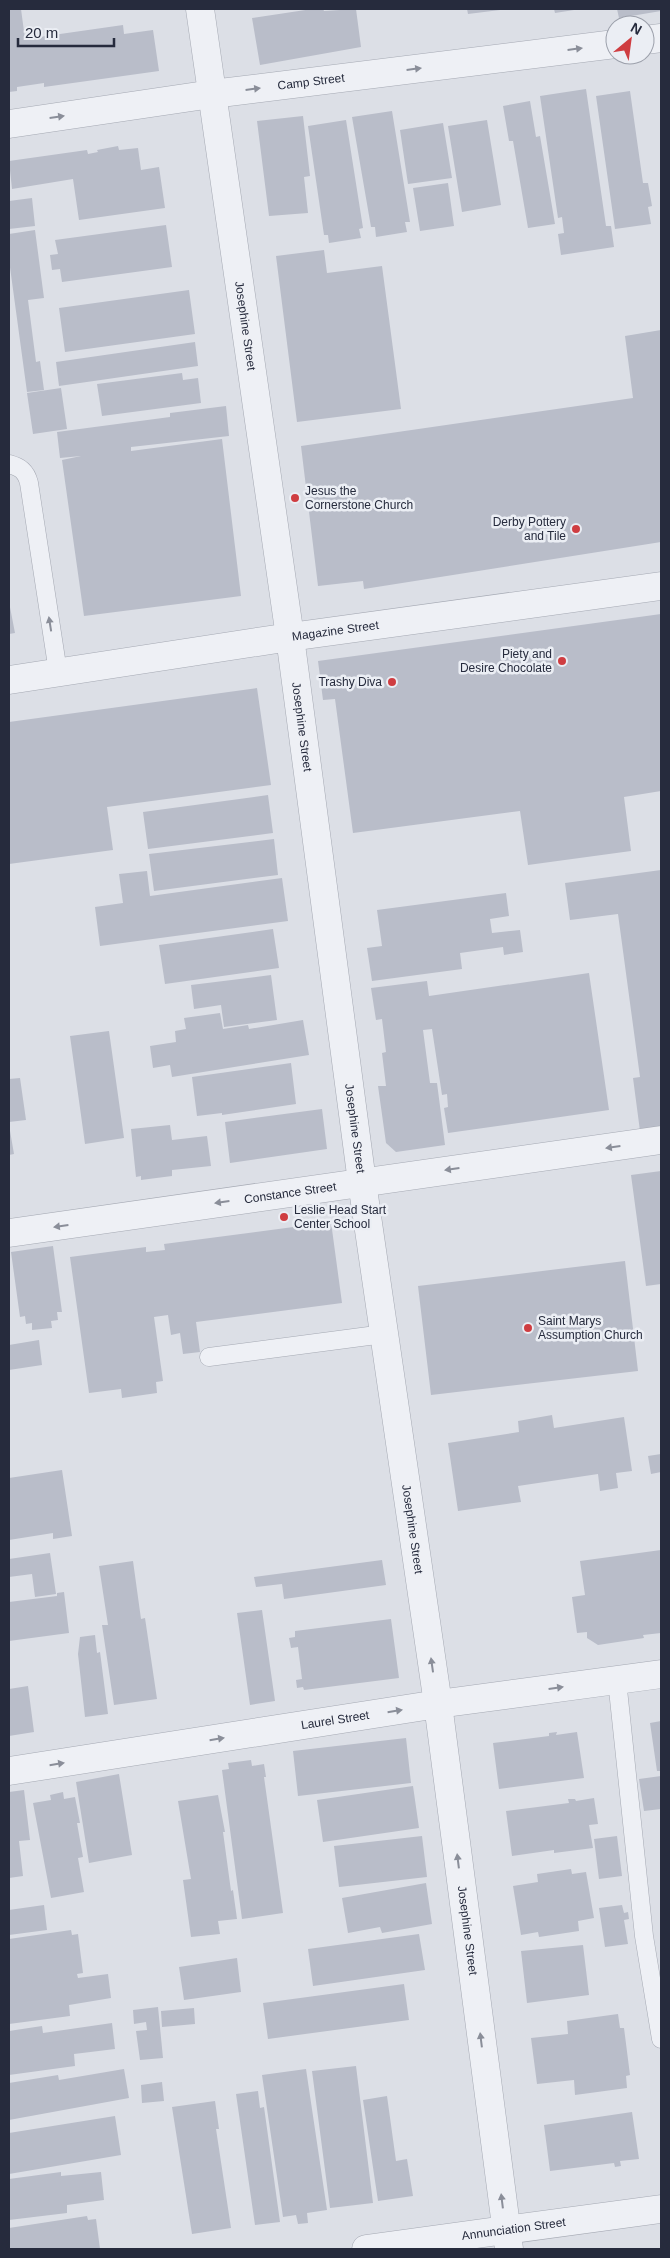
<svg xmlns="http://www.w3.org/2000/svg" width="670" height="2258" viewBox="0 0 670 2258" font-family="Arial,sans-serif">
<rect width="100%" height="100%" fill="#dcdfe6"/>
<path fill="#b9bdc9" d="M 9,9 L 21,9 L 25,39 L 123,25 L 124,34 L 153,30 L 159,71 L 44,87 L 44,83 L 17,87 L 17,91 L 9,92 Z
M 312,9 L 323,9 L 324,11 L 356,9 L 361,47 L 260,65 L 252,18 Z
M 467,9 L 500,9 L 500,10 L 468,14 Z
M 554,9 L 574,9 L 574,10 L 555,13 Z
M 617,9 L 660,9 L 661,11 L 619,18 Z
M 586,89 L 606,226 L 611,226 L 614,247 L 561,255 L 558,234 L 564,233 L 562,217 L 558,218 L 540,96 Z
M 630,91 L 643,183 L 648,183 L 652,206 L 648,207 L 651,224 L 615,229 L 596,96 Z
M 530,101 L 536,137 L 540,136 L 555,224 L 528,228 L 513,141 L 509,141 L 503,106 Z
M 392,111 L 410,222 L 405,222 L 407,232 L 376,237 L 375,227 L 371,227 L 352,117 Z
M 303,116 L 310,176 L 304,177 L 308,213 L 269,216 L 257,121 Z
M 346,120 L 363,228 L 359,229 L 361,238 L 329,243 L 328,235 L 324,235 L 308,126 Z
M 487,120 L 501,205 L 462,212 L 448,126 Z
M 443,123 L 452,178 L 408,184 L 400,130 Z
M 118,146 L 119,150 L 138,148 L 141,170 L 159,167 L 165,208 L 79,220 L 73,179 L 12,189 L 9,161 L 87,150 L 88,154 L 98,152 L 97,150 Z
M 448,183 L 454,226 L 420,231 L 413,188 Z
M 32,198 L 35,226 L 9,229 L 9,201 Z
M 166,225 L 172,267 L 62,282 L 60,269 L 52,270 L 50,255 L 58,254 L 55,240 Z
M 35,230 L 44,298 L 28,300 L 36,362 L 40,361 L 44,390 L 27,392 L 9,260 L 9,234 Z
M 324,250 L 327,273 L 382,266 L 401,409 L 297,422 L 276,256 Z
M 189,290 L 195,334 L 65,352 L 59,308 Z
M 661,330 L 661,542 L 364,589 L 363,581 L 318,586 L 301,446 L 633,398 L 625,336 Z
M 195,342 L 198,366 L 59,386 L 56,362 Z
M 182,373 L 183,380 L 198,378 L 201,403 L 102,416 L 97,384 Z
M 61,388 L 67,429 L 33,434 L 27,393 Z
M 226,406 L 229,436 L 131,447 L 131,451 L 222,439 L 241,596 L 84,616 L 62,460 L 81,456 L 60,458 L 57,432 L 170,417 L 170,413 Z
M 9,602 L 15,633 L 9,634 Z
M 661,614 L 661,791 L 624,797 L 631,851 L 528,865 L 520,811 L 353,833 L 335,699 L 323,700 L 318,661 Z
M 257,688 L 271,785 L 107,807 L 113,850 L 9,864 L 9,722 Z
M 268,795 L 273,833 L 148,849 L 143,812 Z
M 274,839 L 278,875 L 154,891 L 149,854 Z
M 661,870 L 661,1128 L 640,1131 L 633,1078 L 640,1077 L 618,914 L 570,920 L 565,883 Z
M 147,871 L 150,896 L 282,878 L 288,921 L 100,946 L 95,907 L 123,903 L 119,874 Z
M 506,893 L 509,916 L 490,919 L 492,933 L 520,930 L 523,952 L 504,955 L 503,947 L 460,953 L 462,969 L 372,981 L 367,948 L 382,946 L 377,910 Z
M 273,929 L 279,968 L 165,984 L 159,945 Z
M 589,973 L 609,1110 L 448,1133 L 444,1108 L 448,1107 L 447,1094 L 442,1095 L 432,1029 L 423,1030 L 430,1083 L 437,1083 L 445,1145 L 396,1152 L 386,1143 L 378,1086 L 386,1086 L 382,1053 L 386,1052 L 382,1019 L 376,1020 L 371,988 L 427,981 L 429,996 Z
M 271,975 L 277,1020 L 224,1027 L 221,1005 L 194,1009 L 191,985 Z
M 220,1013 L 223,1029 L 248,1025 L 249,1029 L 303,1020 L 309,1055 L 172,1077 L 170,1065 L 153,1068 L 150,1046 L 176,1042 L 175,1031 L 186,1029 L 184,1018 Z
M 109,1031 L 124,1138 L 85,1144 L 70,1036 Z
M 291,1063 L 296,1104 L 222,1115 L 222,1113 L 197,1116 L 192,1077 Z
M 20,1078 L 26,1120 L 9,1122 L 9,1079 Z
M 322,1109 L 327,1149 L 230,1163 L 225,1122 Z
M 9,1125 L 14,1154 L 9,1155 Z
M 170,1125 L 172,1140 L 207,1136 L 211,1166 L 172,1170 L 172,1176 L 141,1180 L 141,1176 L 136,1177 L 131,1129 Z
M 661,1171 L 661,1284 L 646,1286 L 631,1175 Z
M 331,1222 L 342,1303 L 196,1322 L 200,1352 L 183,1354 L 180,1333 L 171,1335 L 168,1315 L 154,1317 L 163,1381 L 156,1382 L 157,1393 L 122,1398 L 121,1389 L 89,1393 L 70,1257 L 146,1247 L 146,1252 L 165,1250 L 164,1244 Z
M 53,1246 L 62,1312 L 57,1312 L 58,1320 L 51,1321 L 52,1328 L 32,1330 L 32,1323 L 26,1324 L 25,1316 L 20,1317 L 11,1252 Z
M 625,1261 L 638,1371 L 431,1395 L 418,1286 Z
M 39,1340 L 42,1365 L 9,1370 L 9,1345 Z
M 552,1415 L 554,1428 L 624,1417 L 632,1471 L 616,1473 L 618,1488 L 600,1491 L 598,1474 L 518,1486 L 521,1502 L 458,1511 L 448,1443 L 519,1432 L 518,1421 Z
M 661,1454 L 661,1472 L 651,1474 L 648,1456 Z
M 62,1470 L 72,1536 L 53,1539 L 53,1533 L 9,1540 L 9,1478 Z
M 661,1550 L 661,1633 L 643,1635 L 644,1638 L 598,1645 L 587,1638 L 587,1632 L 577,1633 L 572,1597 L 585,1595 L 580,1561 Z
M 50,1553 L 56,1594 L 35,1597 L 32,1574 L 9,1577 L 9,1559 Z
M 382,1560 L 386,1585 L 284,1599 L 282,1584 L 256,1587 L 254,1577 Z
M 133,1561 L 141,1619 L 145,1618 L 157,1699 L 114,1705 L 102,1625 L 108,1625 L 99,1566 Z
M 64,1592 L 69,1633 L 9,1641 L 9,1602 L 57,1596 L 57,1593 Z
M 262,1610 L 275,1701 L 250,1705 L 237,1613 Z
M 391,1619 L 399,1678 L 304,1690 L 303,1687 L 297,1688 L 296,1680 L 302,1679 L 298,1647 L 291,1648 L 289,1638 L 295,1637 L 295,1631 Z
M 95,1635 L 97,1653 L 100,1652 L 108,1714 L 85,1717 L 78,1654 L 80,1637 Z
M 28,1686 L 34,1732 L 9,1736 L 9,1689 Z
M 661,1721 L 661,1771 L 657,1771 L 650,1723 Z
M 557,1732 L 556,1735 L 577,1732 L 584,1778 L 499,1789 L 493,1743 L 549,1736 L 549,1733 Z
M 406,1738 L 411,1783 L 298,1796 L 293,1751 Z
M 251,1760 L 252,1766 L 264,1764 L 266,1777 L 264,1777 L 283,1913 L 242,1919 L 222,1770 L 229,1769 L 228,1763 Z
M 119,1774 L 132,1855 L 89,1863 L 76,1782 Z
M 661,1776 L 661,1809 L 644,1811 L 639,1779 Z
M 413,1786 L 419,1828 L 323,1842 L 317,1800 Z
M 24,1790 L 30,1840 L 19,1841 L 23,1876 L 9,1878 L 9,1792 Z
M 63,1792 L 64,1799 L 75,1797 L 80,1823 L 77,1823 L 83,1857 L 78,1858 L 84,1892 L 51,1898 L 33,1803 L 51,1800 L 50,1795 Z
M 218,1795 L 225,1832 L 223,1832 L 231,1891 L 233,1890 L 237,1919 L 218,1921 L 220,1934 L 191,1937 L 183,1880 L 191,1879 L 178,1801 Z
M 594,1798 L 598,1824 L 589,1825 L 593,1848 L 554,1853 L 554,1850 L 512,1856 L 506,1811 L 569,1803 L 568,1799 L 575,1799 L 576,1801 Z
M 422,1836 L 427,1877 L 339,1887 L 334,1846 Z
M 617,1836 L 622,1876 L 599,1879 L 594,1839 Z
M 571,1869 L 572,1874 L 586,1872 L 594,1918 L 578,1921 L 579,1931 L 539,1937 L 538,1932 L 521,1935 L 513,1886 L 538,1882 L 537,1874 Z
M 426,1883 L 432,1924 L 382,1933 L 380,1927 L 348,1933 L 342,1898 Z
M 44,1905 L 47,1930 L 9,1935 L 9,1910 Z
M 622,1905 L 624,1913 L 628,1912 L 629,1919 L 624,1920 L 628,1944 L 605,1947 L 599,1908 Z
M 71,1930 L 72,1935 L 78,1934 L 83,1973 L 77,1974 L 78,1978 L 108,1974 L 111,1998 L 69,2005 L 70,2016 L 9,2024 L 9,1939 Z
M 419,1934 L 425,1970 L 313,1986 L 308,1949 Z
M 583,1945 L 589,1995 L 527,2003 L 521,1951 Z
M 237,1958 L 241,1992 L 184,2000 L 179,1967 Z
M 404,1984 L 409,2020 L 268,2039 L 263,2003 Z
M 158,2007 L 163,2058 L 140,2060 L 136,2031 L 147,2030 L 146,2022 L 134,2024 L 133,2010 Z
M 194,2008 L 195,2024 L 162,2027 L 161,2011 Z
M 618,2014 L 620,2028 L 624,2028 L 630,2075 L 626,2076 L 627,2088 L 575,2095 L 574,2080 L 537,2084 L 531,2038 L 568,2034 L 567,2021 Z
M 112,2023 L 115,2049 L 74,2054 L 75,2066 L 9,2075 L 9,2031 L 42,2026 L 43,2033 Z
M 356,2066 L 373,2203 L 330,2208 L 312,2071 Z
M 124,2069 L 129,2098 L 9,2120 L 9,2083 L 58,2075 L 59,2080 Z
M 306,2069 L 327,2210 L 307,2213 L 308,2223 L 298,2224 L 296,2215 L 283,2217 L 262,2075 Z
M 162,2082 L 164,2101 L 142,2103 L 141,2085 Z
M 258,2091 L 260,2108 L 264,2107 L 280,2222 L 255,2225 L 236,2094 Z
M 387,2096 L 396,2161 L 407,2159 L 413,2196 L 378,2201 L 363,2100 Z
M 215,2101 L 219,2129 L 216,2129 L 231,2228 L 192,2234 L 172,2107 Z
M 632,2112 L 639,2159 L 620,2161 L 621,2166 L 615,2167 L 614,2163 L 550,2171 L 544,2125 Z
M 115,2116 L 121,2155 L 9,2174 L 9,2133 Z
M 61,2172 L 61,2176 L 101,2172 L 104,2200 L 67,2205 L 67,2213 L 9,2220 L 9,2179 Z
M 87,2216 L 88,2220 L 96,2219 L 100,2249 L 9,2249 L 9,2228 Z"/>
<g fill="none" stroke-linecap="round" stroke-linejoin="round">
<defs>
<path id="service" d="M 9,464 C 20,467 26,471 29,483 L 58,672
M 209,1357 L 384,1334
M 617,1680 L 644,1936 L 661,2039"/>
<g id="minor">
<path id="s1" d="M 200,9 L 290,637 L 362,1182 L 438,1704 L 509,2249"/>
<path d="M 645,40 L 661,38"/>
<path id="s2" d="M 9,124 L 212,94 L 615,44"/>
<path id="s3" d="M 9,1233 L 661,1140"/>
<path id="s4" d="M 9,1771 L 438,1704 L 661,1674"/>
<path id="s5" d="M 366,2249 L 661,2209"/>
</g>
<g id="tertiary">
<path id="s6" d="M 9,680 L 290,637 L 661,586"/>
</g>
</defs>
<use href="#service" stroke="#a5a9b3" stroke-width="19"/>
<use href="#minor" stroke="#a5a9b3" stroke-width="29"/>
<use href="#tertiary" stroke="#a5a9b3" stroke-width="29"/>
<use href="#service" stroke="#eef0f5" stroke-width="18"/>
<use href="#minor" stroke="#eef0f5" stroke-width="28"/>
<use href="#tertiary" stroke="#eef0f5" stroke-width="28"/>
</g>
<defs><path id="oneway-solid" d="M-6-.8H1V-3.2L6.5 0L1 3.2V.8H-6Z" transform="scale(1.25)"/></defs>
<g fill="#8a8e99">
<use href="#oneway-solid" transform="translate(575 49) rotate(-7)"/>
<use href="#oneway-solid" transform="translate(414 69) rotate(-7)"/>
<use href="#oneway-solid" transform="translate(253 89) rotate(-7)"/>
<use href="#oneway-solid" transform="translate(57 117) rotate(-8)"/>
<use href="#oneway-solid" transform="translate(50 624) rotate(-99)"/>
<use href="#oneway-solid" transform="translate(613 1147) rotate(172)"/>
<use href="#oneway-solid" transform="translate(452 1169) rotate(172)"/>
<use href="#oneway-solid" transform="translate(222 1202) rotate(172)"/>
<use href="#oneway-solid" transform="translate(61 1226) rotate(172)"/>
<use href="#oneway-solid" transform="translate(432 1665) rotate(-98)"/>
<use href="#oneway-solid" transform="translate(556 1688) rotate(-8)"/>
<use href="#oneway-solid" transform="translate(395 1711) rotate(-9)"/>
<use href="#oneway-solid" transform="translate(217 1739) rotate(-9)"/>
<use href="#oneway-solid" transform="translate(57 1764) rotate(-9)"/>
<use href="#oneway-solid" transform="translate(458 1861) rotate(-97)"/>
<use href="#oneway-solid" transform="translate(481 2040) rotate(-97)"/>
<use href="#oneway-solid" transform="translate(502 2201) rotate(-97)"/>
</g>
<g fill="#cf3d41" stroke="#ebeef4" stroke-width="2">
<circle cx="295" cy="498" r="5"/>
<circle cx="576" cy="529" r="5"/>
<circle cx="562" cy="661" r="5"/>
<circle cx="392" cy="682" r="5"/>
<circle cx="284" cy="1217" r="5"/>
<circle cx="528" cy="1328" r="5"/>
</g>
<g text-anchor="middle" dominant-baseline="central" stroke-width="5" stroke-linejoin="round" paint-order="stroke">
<g font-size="12" fill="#262b3d" stroke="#ebeef4">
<text stroke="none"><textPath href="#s2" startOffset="305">Camp Street</textPath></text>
<text stroke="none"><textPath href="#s1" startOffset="320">Josephine Street</textPath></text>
<text stroke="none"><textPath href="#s6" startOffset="330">Magazine Street</textPath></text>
<text stroke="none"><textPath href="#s1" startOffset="725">Josephine Street</textPath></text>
<text stroke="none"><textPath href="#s1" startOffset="1130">Josephine Street</textPath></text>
<text stroke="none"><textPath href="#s3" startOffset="284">Constance Street</textPath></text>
<text stroke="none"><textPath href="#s1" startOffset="1535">Josephine Street</textPath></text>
<text stroke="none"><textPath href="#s4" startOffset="330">Laurel Street</textPath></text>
<text stroke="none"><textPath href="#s1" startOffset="1940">Josephine Street</textPath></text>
<text stroke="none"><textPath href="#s5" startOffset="149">Annunciation Street</textPath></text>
</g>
<g font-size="12" fill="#262b3d" stroke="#ebeef4" text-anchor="start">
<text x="305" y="491">Jesus the<tspan x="305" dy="14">Cornerstone Church</tspan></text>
<text x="566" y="522" text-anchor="end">Derby Pottery<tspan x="566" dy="14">and Tile</tspan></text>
<text x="552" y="654" text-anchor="end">Piety and<tspan x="552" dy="14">Desire Chocolate</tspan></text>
<text x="382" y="682" text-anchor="end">Trashy Diva</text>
<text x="294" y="1210">Leslie Head Start<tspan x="294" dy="14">Center School</tspan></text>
<text x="538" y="1321">Saint Marys<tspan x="538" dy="14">Assumption Church</tspan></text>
</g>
</g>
<rect width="670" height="2258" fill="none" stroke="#262b3d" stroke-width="20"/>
<g transform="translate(630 40) rotate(29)"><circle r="24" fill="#ebeef4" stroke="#9ca0ab"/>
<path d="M0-4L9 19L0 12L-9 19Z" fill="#cf3d41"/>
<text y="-8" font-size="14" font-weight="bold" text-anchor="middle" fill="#262b3d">N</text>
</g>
<path d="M18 38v8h96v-8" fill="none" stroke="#262b3d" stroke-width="2.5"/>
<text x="25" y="38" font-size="15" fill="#262b3d" stroke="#ebeef4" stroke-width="4" paint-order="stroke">20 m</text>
</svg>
